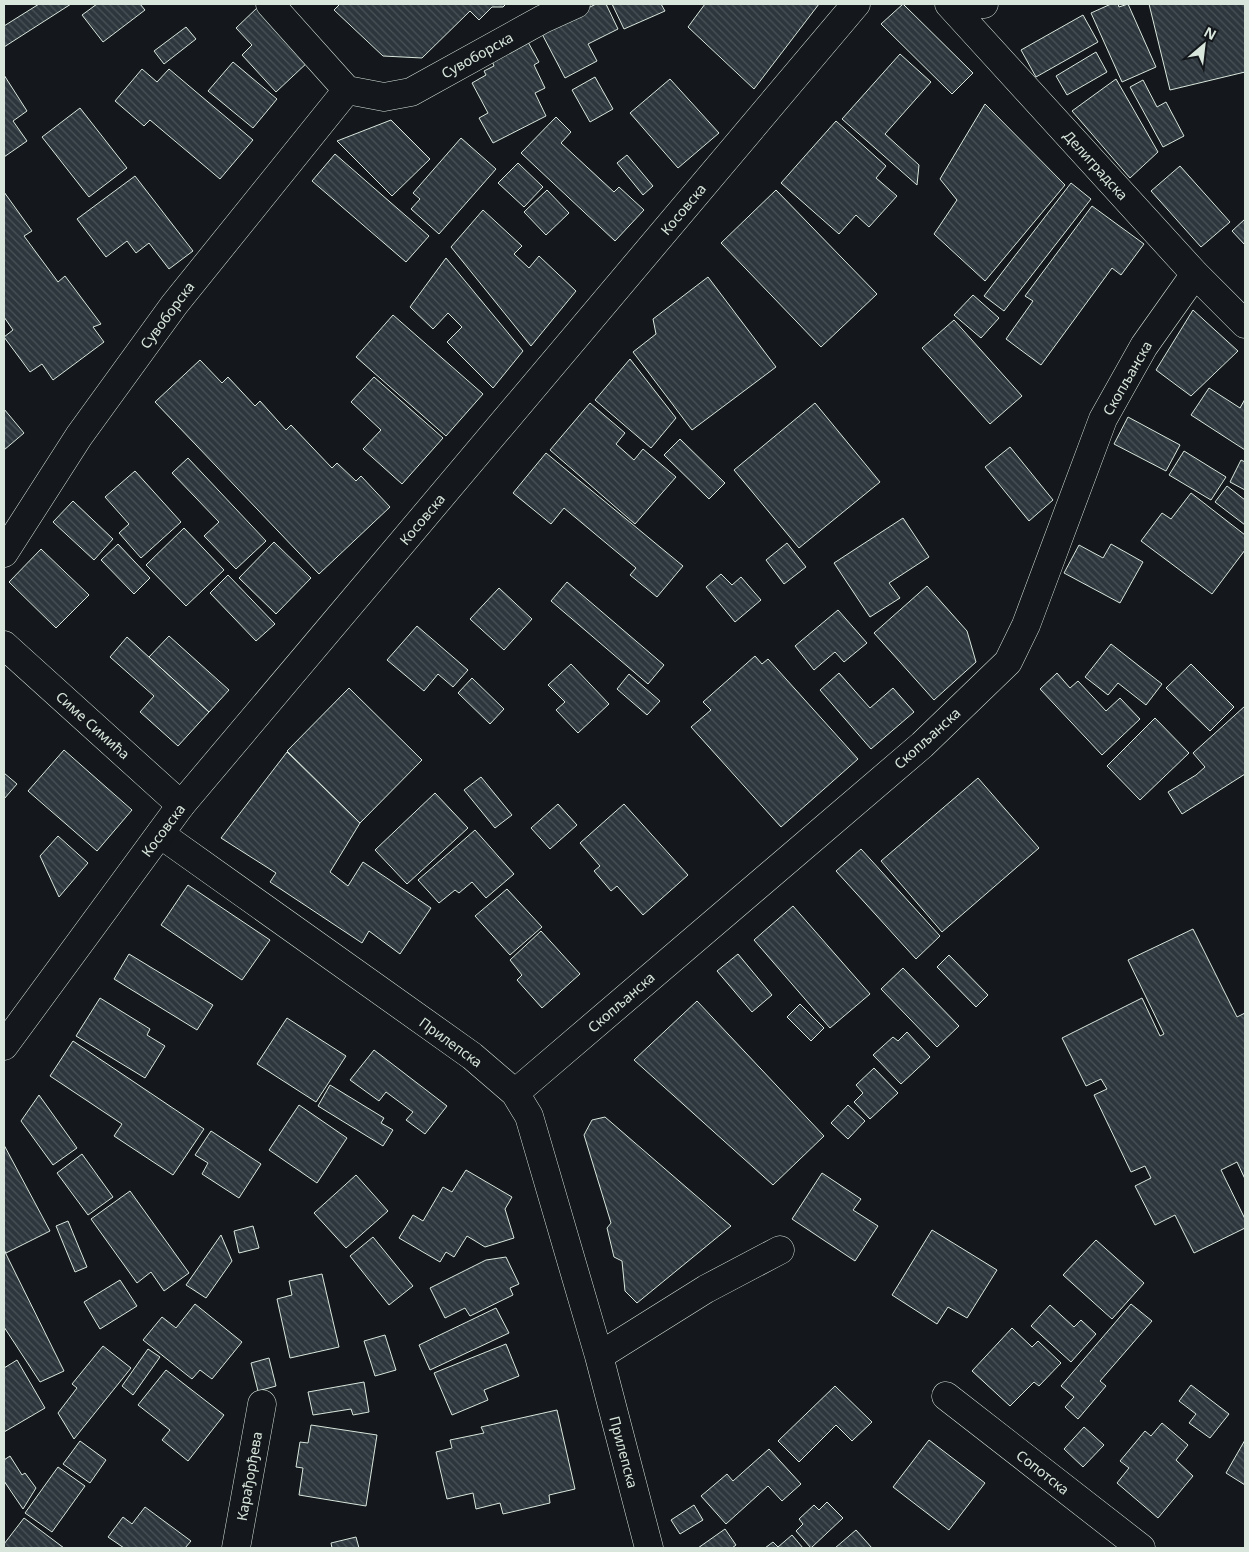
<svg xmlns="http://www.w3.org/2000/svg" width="1249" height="1552" viewBox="0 0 1249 1552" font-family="'Noto Sans',sans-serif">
<defs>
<pattern id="building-back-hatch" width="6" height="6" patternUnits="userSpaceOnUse" patternTransform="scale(1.25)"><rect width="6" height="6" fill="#2c363c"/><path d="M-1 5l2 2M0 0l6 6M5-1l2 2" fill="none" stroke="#4a5358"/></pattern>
</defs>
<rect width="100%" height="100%" fill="#14181c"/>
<path fill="url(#building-back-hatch)" stroke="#d8e6dc" d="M 39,4 L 71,4 L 4,47 L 4,26 Z
M 97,4 L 140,4 L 145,10 L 103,42 L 82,15 Z
M 340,4 L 506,4 L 503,7 L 492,7 L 479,20 L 470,11 L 422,58 L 383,56 L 334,10 Z
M 596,4 L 606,4 L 618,29 L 588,44 L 597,61 L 565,78 L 541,32 Z
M 612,4 L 661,4 L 665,11 L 624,29 Z
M 705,4 L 819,4 L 754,89 L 688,27 Z
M 903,4 L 973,73 L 952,94 L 881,24 Z
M 1111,4 L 1118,4 L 1119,7 L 1128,4 L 1156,67 L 1122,82 L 1091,13 Z
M 1149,4 L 1245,4 L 1245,72 L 1170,90 Z
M 258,7 L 309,61 L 276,92 L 242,55 L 252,45 L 236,28 Z
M 1083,15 L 1098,42 L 1036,77 L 1021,50 Z
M 186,27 L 196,39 L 164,64 L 154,51 Z
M 528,42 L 539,62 L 534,65 L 545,88 L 535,93 L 546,116 L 493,143 L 479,118 L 488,113 L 472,83 L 486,75 L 484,71 L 494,66 L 492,61 Z
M 1096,52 L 1107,72 L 1067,95 L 1056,76 Z
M 900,54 L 931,82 L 885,134 L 919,165 L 917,185 L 842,119 Z
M 233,62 L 277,99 L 253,128 L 208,91 Z
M 142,69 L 157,82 L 169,69 L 253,140 L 220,179 L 150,120 L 144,126 L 115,101 Z
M 4,75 L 27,111 L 13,121 L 27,141 L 4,157 Z
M 595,77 L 613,109 L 590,122 L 572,90 Z
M 670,79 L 719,133 L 678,168 L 630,113 Z
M 1116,79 L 1158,152 L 1130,178 L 1072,111 Z
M 1143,80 L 1157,107 L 1166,102 L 1184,136 L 1163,147 L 1130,87 Z
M 985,104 L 1065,185 L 985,281 L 934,234 L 957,200 L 940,179 Z
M 80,108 L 127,168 L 89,197 L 42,137 Z
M 556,117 L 571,132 L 561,143 L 614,192 L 619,187 L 644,210 L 615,241 L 521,153 Z
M 391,120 L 430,159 L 392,196 L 337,141 Z
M 836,121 L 886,166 L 876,178 L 897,196 L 869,227 L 856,215 L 839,234 L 781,183 Z
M 461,138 L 496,169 L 439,234 L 411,209 L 420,199 L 413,193 Z
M 335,154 L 429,236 L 406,262 L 312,181 Z
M 627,155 L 653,186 L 643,195 L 617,163 Z
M 518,163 L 543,187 L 524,207 L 498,183 Z
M 1180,166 L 1230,222 L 1201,247 L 1151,191 Z
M 135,176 L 193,251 L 169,269 L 149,243 L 136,253 L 127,241 L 106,257 L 77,219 Z
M 1071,183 L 1091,199 L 1004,311 L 984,296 Z
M 547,190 L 569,213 L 546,235 L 524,212 Z
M 776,190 L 877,294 L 821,347 L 721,243 Z
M 4,192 L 32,231 L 24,236 L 58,282 L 65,276 L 101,324 L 93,327 L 104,342 L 53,380 L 42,364 L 30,372 L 4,337 L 13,330 L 4,317 Z
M 1092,206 L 1144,244 L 1121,275 L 1112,268 L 1041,365 L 1006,339 L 1033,301 L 1025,296 Z
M 483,210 L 522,246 L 514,254 L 529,268 L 539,256 L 576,291 L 531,346 L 451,247 Z
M 1245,219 L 1245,245 L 1232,231 Z
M 446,258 L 523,351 L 493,388 L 447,342 L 462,327 L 448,313 L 433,329 L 410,307 Z
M 708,277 L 776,367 L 692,430 L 633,352 L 656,334 L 653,319 Z
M 973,295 L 999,318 L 981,338 L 954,315 Z
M 1193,310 L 1238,351 L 1191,396 L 1156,370 Z
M 393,315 L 483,394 L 446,436 L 356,357 Z
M 954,320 L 1022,396 L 990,424 L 922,348 Z
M 630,359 L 676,418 L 651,448 L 595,400 Z
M 200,360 L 222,383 L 228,377 L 255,406 L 260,401 L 286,430 L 291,425 L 332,468 L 337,463 L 356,481 L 361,476 L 390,507 L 319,574 L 155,402 Z
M 374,377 L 443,438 L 402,484 L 363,449 L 381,430 L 351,402 Z
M 1209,388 L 1240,408 L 1245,399 L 1245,450 L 1191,415 Z
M 590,403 L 625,433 L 616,444 L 634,460 L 643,449 L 676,477 L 635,524 L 550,450 Z
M 815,403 L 880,482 L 799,548 L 734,470 Z
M 4,409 L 24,433 L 4,450 Z
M 1128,417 L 1180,445 L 1166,471 L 1114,444 Z
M 680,439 L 725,483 L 709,499 L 664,455 Z
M 1010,447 L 1053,500 L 1029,521 L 985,467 Z
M 1184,451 L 1226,477 L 1211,500 L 1169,475 Z
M 546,453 L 683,566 L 657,597 L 630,575 L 636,568 L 564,508 L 551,524 L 513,493 Z
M 188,458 L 266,541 L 236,569 L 204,536 L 219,522 L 172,473 Z
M 1241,460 L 1245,462 L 1245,490 L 1230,482 Z
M 135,471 L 181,522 L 141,558 L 119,533 L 129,524 L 105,497 Z
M 1227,486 L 1245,500 L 1245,525 L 1215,502 Z
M 1191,493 L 1245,535 L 1245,550 L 1212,594 L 1141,541 L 1162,513 L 1171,519 Z
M 73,501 L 113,539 L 94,560 L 53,522 Z
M 903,518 L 929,557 L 889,583 L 900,598 L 870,617 L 834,563 Z
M 184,528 L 224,570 L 186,606 L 146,565 Z
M 274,542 L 311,578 L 276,614 L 239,578 Z
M 787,543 L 806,567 L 784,584 L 766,560 Z
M 118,544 L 150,578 L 134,594 L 101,560 Z
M 1111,544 L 1143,562 L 1120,603 L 1064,573 L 1079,545 L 1103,558 Z
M 41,549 L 89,595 L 56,628 L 9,582 Z
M 721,574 L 732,585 L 741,577 L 761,600 L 735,622 L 706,587 Z
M 228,575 L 275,624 L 256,641 L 210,593 Z
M 567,582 L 664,665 L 648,684 L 551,601 Z
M 927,586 L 967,631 L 976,662 L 934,700 L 874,633 Z
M 499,588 L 532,619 L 504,650 L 470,619 Z
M 838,610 L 867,643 L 844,662 L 835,652 L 814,670 L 795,646 Z
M 417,626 L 468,670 L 453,687 L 438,674 L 424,691 L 387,660 Z
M 169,636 L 229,690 L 209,712 L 149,657 Z
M 127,637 L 209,712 L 178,746 L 140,712 L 154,696 L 110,657 Z
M 1111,644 L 1162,684 L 1146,705 L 1118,683 L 1108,695 L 1085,677 Z
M 755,656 L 762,664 L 768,659 L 858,759 L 781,827 L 691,727 L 711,710 L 703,702 Z
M 571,664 L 609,704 L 578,733 L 556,710 L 565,702 L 548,685 Z
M 1191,664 L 1234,707 L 1210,731 L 1166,688 Z
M 839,673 L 870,708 L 893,688 L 914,712 L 871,749 L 820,690 Z
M 1057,673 L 1070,688 L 1078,681 L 1106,711 L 1120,698 L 1140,719 L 1102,755 L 1040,689 Z
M 629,674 L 660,701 L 647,715 L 617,689 Z
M 472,678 L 504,709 L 490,724 L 458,693 Z
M 349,688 L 422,760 L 360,823 L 287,751 Z
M 1245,706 L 1245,774 L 1182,814 L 1168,792 L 1196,775 L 1205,767 L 1193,753 Z
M 1155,718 L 1189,753 L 1140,800 L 1107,766 Z
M 64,750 L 132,810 L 97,851 L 28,791 Z
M 287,752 L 360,823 L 330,872 L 348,886 L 363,862 L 431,908 L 400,954 L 369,931 L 362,943 L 270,882 L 276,873 L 221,838 Z
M 4,773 L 17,784 L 4,799 Z
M 481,777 L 512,815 L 495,828 L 464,790 Z
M 978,778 L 1039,848 L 942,932 L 881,861 Z
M 435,793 L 468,828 L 407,884 L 375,850 Z
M 558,804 L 577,825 L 550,849 L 531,828 Z
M 624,804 L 688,875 L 643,915 L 617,886 L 611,891 L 594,871 L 600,866 L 580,843 Z
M 475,830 L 514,874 L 486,898 L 472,882 L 459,893 L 455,890 L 439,903 L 418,880 Z
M 58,836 L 88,863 L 59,897 L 40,856 Z
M 861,849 L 940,936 L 916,959 L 836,871 Z
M 188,885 L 270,940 L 242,980 L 161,925 Z
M 507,889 L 542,927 L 510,955 L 475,916 Z
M 793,906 L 870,994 L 830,1028 L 754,940 Z
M 1193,929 L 1237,1017 L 1245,1013 L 1245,1179 L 1237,1162 L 1221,1170 L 1245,1219 L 1245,1228 L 1194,1253 L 1175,1215 L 1155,1225 L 1135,1186 L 1151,1178 L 1145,1166 L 1131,1172 L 1094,1095 L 1107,1089 L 1101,1079 L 1086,1086 L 1062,1038 L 1142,998 L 1160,1036 L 1164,1034 L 1128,960 Z
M 541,931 L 580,974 L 542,1008 L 517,980 L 522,975 L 510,960 Z
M 129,954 L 213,1005 L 197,1030 L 114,979 Z
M 738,954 L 772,995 L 752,1012 L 717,971 Z
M 949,955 L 988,995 L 976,1007 L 937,967 Z
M 903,968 L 959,1026 L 937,1047 L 881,989 Z
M 100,998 L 150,1029 L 147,1035 L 165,1046 L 145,1078 L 76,1036 Z
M 697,1001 L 824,1136 L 773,1185 L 634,1060 Z
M 800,1004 L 824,1028 L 811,1041 L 787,1017 Z
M 287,1018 L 346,1056 L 316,1102 L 257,1064 Z
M 907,1032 L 930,1057 L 901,1084 L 873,1055 L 893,1037 L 898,1041 Z
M 73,1041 L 204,1129 L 173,1175 L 114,1136 L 122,1124 L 50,1076 Z
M 374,1050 L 447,1106 L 425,1134 L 406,1120 L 413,1112 L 386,1092 L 379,1101 L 350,1080 Z
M 874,1068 L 898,1093 L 870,1119 L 854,1102 L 863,1093 L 856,1085 Z
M 330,1085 L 384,1118 L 381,1123 L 393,1130 L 383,1146 L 318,1106 Z
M 39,1095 L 77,1148 L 53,1165 L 21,1121 Z
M 299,1105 L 347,1138 L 317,1183 L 269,1150 Z
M 848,1105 L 865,1121 L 848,1139 L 831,1123 Z
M 605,1117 L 731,1226 L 637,1303 L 625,1291 L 622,1261 L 614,1257 L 607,1228 L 611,1223 L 584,1135 L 592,1120 Z
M 211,1131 L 261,1164 L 239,1198 L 202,1174 L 208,1163 L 195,1155 Z
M 4,1145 L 50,1231 L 6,1253 L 4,1250 Z
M 82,1154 L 113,1197 L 88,1215 L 57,1173 Z
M 466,1170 L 512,1197 L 505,1209 L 514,1238 L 485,1247 L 467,1236 L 454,1257 L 446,1252 L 440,1262 L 399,1238 L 413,1215 L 423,1221 L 443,1187 L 452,1192 Z
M 822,1173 L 861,1199 L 853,1210 L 878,1226 L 855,1261 L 792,1219 Z
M 356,1175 L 388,1211 L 346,1248 L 314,1213 Z
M 130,1191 L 189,1273 L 164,1291 L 151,1272 L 137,1283 L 91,1219 Z
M 68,1221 L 87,1267 L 75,1272 L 56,1226 Z
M 253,1226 L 259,1248 L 239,1253 L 234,1231 Z
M 932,1230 L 997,1270 L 967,1318 L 948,1307 L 937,1324 L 892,1295 Z
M 221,1235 L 232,1261 L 206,1298 L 186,1285 Z
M 373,1237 L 413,1286 L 389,1305 L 350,1256 Z
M 1096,1240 L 1144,1283 L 1112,1319 L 1063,1275 Z
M 4,1250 L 64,1371 L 40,1382 L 4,1327 Z
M 506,1257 L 519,1284 L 510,1288 L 513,1295 L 470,1316 L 465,1308 L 445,1318 L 430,1288 L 486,1260 Z
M 322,1274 L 339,1347 L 290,1358 L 277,1299 L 292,1295 L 289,1281 Z
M 120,1280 L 137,1306 L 100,1329 L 84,1302 Z
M 195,1304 L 242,1342 L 212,1379 L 200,1370 L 192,1379 L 143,1340 L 162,1317 L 176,1328 Z
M 1131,1304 L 1152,1321 L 1100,1381 L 1106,1386 L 1078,1419 L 1065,1407 L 1074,1397 L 1061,1386 Z
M 1050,1305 L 1074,1327 L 1081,1320 L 1096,1334 L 1071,1362 L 1031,1326 Z
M 496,1308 L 509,1333 L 430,1370 L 419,1345 Z
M 1012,1328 L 1032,1347 L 1038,1341 L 1061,1363 L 1039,1386 L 1034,1382 L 1010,1406 L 972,1371 Z
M 385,1335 L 396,1370 L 375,1376 L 364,1341 Z
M 506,1344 L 519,1376 L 484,1390 L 488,1400 L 452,1415 L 434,1373 Z
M 103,1346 L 131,1368 L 74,1439 L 58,1413 L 77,1388 L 72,1384 Z
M 148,1349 L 160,1357 L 133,1395 L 122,1386 Z
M 269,1358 L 276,1386 L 258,1391 L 251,1363 Z
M 17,1360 L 45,1408 L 4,1432 L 4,1368 Z
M 166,1370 L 224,1415 L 188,1461 L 162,1440 L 170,1430 L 138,1405 Z
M 364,1382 L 369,1412 L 353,1415 L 351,1409 L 313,1415 L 308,1392 Z
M 1191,1385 L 1229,1414 L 1210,1438 L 1189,1423 L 1196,1414 L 1179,1401 Z
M 835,1386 L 872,1422 L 852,1441 L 836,1425 L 799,1462 L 778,1441 Z
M 557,1410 L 575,1489 L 549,1495 L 550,1503 L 503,1514 L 500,1503 L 476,1509 L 473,1493 L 447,1499 L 436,1452 L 452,1448 L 450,1440 L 484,1433 L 481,1427 Z
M 1162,1423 L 1188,1445 L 1176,1460 L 1193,1476 L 1158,1518 L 1117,1483 L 1129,1468 L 1120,1461 L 1145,1431 L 1151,1436 Z
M 311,1425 L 377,1435 L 366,1506 L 299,1495 L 303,1468 L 296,1467 L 300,1442 L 308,1443 Z
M 1084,1427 L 1104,1445 L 1083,1467 L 1064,1449 Z
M 929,1440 L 985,1483 L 949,1530 L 893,1487 Z
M 1245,1440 L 1245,1485 L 1226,1473 Z
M 80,1441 L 106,1460 L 90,1483 L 63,1464 Z
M 769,1449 L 801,1484 L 782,1501 L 768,1486 L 726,1524 L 701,1496 L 727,1474 L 733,1481 Z
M 10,1456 L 22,1475 L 25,1473 L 36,1488 L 23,1509 L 4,1481 L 4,1460 Z
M 58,1467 L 85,1486 L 52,1532 L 25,1513 Z
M 827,1502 L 843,1518 L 811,1548 L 796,1531 L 803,1524 L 799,1519 L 814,1505 L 819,1510 Z
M 694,1505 L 703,1520 L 680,1534 L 671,1520 Z
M 145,1507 L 191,1541 L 185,1548 L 124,1548 L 108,1537 L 123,1517 L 132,1524 Z
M 24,1518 L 64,1548 L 4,1548 L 4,1544 Z
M 725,1529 L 736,1545 L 732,1548 L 698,1548 Z
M 856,1530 L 872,1548 L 835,1548 Z
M 792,1535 L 803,1548 L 765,1548 L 773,1542 L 778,1547 Z
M 356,1537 L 359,1548 L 332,1548 L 331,1543 Z"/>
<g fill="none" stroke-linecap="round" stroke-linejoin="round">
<defs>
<path id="minor" d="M 270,4 L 347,90 L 384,97 L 411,92 L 543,19 L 576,4
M 949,4 L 1195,274 L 1245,324
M 952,6 L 984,4
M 4,553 L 79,436 L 174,305 L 347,90
M 4,645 L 181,805
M 160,834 L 472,1056 L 515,1093 L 529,1116 L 599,1356 L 649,1548
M 515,1093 L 922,745 L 1008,662 L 1026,625 L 1103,419 L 1144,346 L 1195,274
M 599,1356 L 706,1289 L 780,1250
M 946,1396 L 1141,1548
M 236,1548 L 262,1404"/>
<path id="major" d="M 4,1046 L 181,805 L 856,4"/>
</defs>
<use href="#minor" stroke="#d8e6dc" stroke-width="29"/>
<use href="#major" stroke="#d8e6dc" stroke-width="29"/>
<use href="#minor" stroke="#14181c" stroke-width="28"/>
<use href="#major" stroke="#14181c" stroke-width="28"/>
</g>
<g text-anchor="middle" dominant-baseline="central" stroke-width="4" stroke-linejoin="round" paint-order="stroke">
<g font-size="14" fill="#d8e6dc" stroke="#14181c">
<text transform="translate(477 55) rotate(-29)">Сувоборска</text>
<text transform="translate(1096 165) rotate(48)">Делиградска</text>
<text transform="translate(683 209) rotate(-50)">Косовска</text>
<text transform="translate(167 315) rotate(-53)">Сувоборска</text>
<text transform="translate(1127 378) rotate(-60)">Скопљанска</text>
<text transform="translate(422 519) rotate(-50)">Косовска</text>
<text transform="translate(93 725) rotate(42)">Симе Симића</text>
<text transform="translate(927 738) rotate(-42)">Скопљанска</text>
<text transform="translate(163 830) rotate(-53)">Косовска</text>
<text transform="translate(621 1002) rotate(-41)">Скопљанска</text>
<text transform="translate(451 1042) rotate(36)">Прилепска</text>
<text transform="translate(624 1452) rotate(75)">Прилепска</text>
<text transform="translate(1043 1472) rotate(38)">Сопотска</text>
<text transform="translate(249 1476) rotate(-80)">Карађорђева</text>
</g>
</g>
<rect width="1249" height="1552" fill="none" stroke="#d8e6dc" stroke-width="10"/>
<g transform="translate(1204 45) rotate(28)" stroke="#14181c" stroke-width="4" paint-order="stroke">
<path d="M0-4L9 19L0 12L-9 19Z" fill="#d8e6dc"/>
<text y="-8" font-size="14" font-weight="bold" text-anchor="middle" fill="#d8e6dc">N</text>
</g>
</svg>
